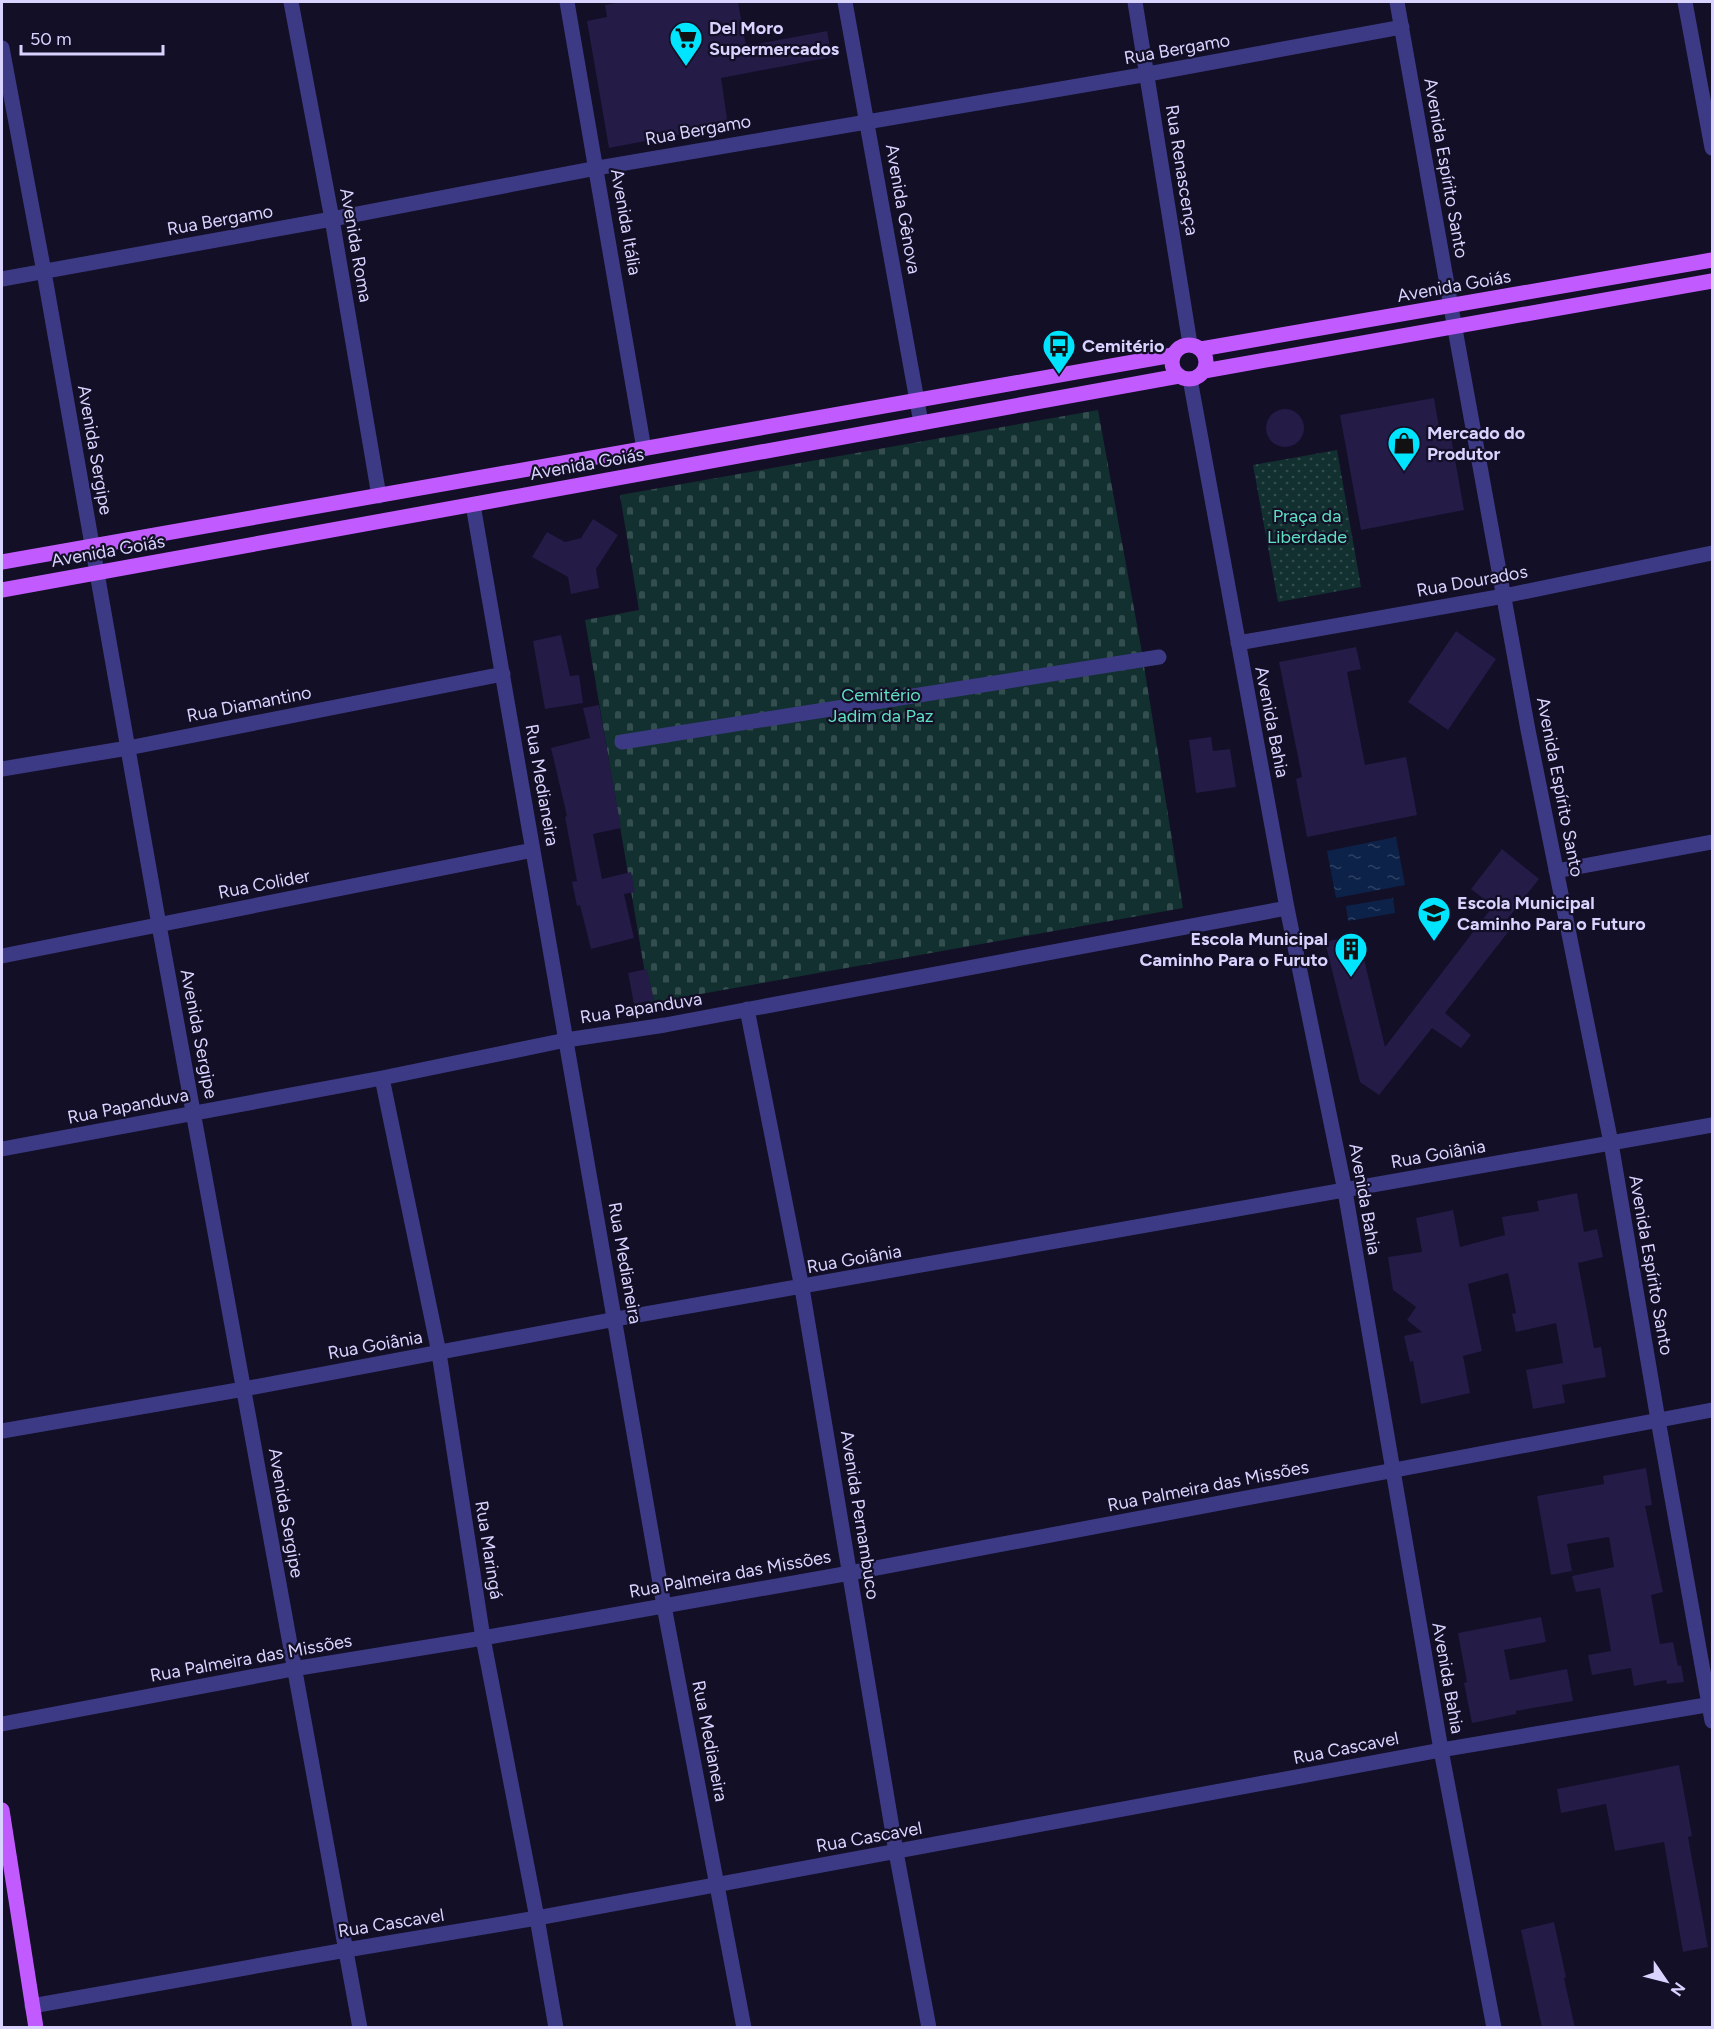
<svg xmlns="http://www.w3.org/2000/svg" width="1714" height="2029" viewBox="0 0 1714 2029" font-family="Figtree,sans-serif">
<defs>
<pattern id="cemetery-stones" width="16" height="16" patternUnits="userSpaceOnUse" patternTransform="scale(1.5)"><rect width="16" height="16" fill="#12302f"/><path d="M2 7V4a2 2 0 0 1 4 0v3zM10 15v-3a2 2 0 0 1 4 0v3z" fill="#344d4e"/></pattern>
<pattern id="park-dots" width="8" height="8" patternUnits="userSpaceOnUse" patternTransform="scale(1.5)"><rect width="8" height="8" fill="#12302f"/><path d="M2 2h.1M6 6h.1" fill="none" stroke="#344d4e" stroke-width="1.8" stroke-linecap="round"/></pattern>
<pattern id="water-ripples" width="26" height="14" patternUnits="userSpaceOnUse" patternTransform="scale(1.5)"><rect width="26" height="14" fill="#0c2248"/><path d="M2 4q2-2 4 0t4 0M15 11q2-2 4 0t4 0" fill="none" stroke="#2f4163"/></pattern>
</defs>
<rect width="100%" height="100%" fill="#130f26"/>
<path fill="url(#cemetery-stones)" d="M 1098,410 L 1141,647 L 1183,908 L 650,1003 L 585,620 L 639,610 L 620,495 Z"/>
<path fill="url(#park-dots)" d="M 1337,450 L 1361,587 L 1278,602 L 1253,465 Z"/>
<path fill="url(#water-ripples)" d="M 1396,837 L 1405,885 L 1336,898 L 1327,851 Z
M 1393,898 L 1395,913 L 1348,921 L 1346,906 Z"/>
<path fill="#241b47" d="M 622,2 L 738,2 L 746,46 L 827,31 L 832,57 L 721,78 L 728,125 L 609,148 L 587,21 L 607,17 L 605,5 Z
M 1434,398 L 1440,433 L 1450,431 L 1464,510 L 1361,530 L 1340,415 Z
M1266 428a19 19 0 1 1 38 0a19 19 0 1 1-38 0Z
M 593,519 L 618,535 L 596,569 L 599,588 L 571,594 L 568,577 L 532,557 L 547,532 L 565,542 L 581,538 Z
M 1456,631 L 1496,659 L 1448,730 L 1408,702 Z
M 561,635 L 570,676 L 579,675 L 583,703 L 545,709 L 533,641 Z
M 1356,647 L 1361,669 L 1347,672 L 1365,765 L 1406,757 L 1417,815 L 1307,837 L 1296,779 L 1302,777 L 1279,662 Z
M 599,705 L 621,828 L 593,834 L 602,879 L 631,872 L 635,892 L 624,894 L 634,938 L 591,949 L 580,905 L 577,906 L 572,882 L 577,881 L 565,817 L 567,816 L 551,748 L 590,738 L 583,708 Z
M 1211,737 L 1213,751 L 1230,749 L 1236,787 L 1196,793 L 1189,740 Z
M 1502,849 L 1539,879 L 1505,922 L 1512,927 L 1445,1013 L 1471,1035 L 1461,1048 L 1432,1028 L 1379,1095 L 1360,1082 L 1325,942 L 1358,934 L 1385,1047 L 1493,906 L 1471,889 Z
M 647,969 L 654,1000 L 634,1004 L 628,973 Z
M 1577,1193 L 1584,1232 L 1597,1229 L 1603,1257 L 1578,1263 L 1594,1348 L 1601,1347 L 1606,1377 L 1562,1385 L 1565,1403 L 1533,1409 L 1526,1370 L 1563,1363 L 1556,1323 L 1516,1332 L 1512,1314 L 1516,1313 L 1508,1273 L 1468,1284 L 1482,1351 L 1463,1356 L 1470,1393 L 1421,1404 L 1413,1361 L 1410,1362 L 1404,1336 L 1422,1332 L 1407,1320 L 1416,1307 L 1393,1290 L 1388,1257 L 1422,1252 L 1416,1218 L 1453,1210 L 1460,1247 L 1505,1235 L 1502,1217 L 1539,1211 L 1537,1201 Z
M 1646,1468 L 1652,1505 L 1645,1506 L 1663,1592 L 1651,1595 L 1660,1644 L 1673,1642 L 1678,1666 L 1681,1665 L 1684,1682 L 1667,1684 L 1666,1680 L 1634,1686 L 1631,1668 L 1592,1675 L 1588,1655 L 1611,1651 L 1600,1588 L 1576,1592 L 1572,1576 L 1614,1567 L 1609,1537 L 1567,1544 L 1572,1571 L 1551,1575 L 1537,1496 L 1604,1484 L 1603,1476 Z
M 1541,1617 L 1546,1642 L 1504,1650 L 1510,1680 L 1567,1669 L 1573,1701 L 1516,1711 L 1516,1714 L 1472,1723 L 1464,1683 L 1467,1682 L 1458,1633 Z
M 1679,1765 L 1692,1836 L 1688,1837 L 1708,1947 L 1683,1952 L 1664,1842 L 1615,1851 L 1606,1804 L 1561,1813 L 1557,1789 Z
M 1554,1922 L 1566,1977 L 1564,1978 L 1575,2028 L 1542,2028 L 1521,1930 Z"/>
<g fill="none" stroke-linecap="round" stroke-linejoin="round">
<path stroke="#3d3a85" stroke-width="15" d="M 291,2 L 332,219 L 379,496
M 567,2 L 644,449
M 845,2 L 921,423
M 1135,2 L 1190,344
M 1397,2 L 1451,307 L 1528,730 L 1611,1143 L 1658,1420 L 1712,1721
M 1685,2 L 1712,148
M 2,48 L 44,272 L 159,925 L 360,2028
M 2,279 L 332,219 L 597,168 L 1148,74 L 1402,27
M 1190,379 L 1287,908 L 1345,1191 L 1441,1750 L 1494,2028
M 473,505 L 664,1606 L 744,2028
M 1238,643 L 1504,596 L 1712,553
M 622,742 L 1159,657
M 2,769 L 128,748 L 503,674
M 1556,871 L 1712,842
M 2,956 L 533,850
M 747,1009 L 802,1288 L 896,1852 L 929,2028
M 382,1078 L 439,1353 L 483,1638 L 537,1918 L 556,2028
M 2,1149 L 382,1078 L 566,1040 L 665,1025 L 1287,908
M 2,1431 L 244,1389 L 616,1319 L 1712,1125
M 2,1724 L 293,1669 L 483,1638 L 850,1573 L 1712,1410
M 32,2006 L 346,1950 L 537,1918 L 1441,1750 L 1712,1704"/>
<path stroke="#c25bff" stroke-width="15" d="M1172 362a17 17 0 1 1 34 0a17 17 0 1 1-34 0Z
M 1201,349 L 1712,260
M 1204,371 L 1712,281
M 2,562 L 1173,355
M 2,590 L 1179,376
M 2,1810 L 36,2028"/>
</g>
<defs>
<symbol id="supermarket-pin" viewBox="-11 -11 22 30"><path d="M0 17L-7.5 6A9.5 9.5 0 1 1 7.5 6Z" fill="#00e5ff" stroke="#130f26"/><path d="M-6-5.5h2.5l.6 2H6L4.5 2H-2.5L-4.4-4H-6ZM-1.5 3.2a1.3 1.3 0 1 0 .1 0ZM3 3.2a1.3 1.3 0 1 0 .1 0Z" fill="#111"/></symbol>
<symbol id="bus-pin" viewBox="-11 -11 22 30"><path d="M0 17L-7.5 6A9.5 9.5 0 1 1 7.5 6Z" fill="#00e5ff" stroke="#130f26"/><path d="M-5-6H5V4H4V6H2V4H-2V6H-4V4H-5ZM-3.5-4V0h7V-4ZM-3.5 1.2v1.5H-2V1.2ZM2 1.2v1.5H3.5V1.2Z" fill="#111"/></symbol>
<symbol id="shop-pin" viewBox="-11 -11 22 30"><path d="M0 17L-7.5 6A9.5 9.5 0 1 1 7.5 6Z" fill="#00e5ff" stroke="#130f26"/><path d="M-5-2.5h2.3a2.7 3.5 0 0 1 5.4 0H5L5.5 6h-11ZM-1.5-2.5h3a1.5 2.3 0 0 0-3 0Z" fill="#111"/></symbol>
<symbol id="school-pin" viewBox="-11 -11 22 30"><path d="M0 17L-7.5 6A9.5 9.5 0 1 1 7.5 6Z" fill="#00e5ff" stroke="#130f26"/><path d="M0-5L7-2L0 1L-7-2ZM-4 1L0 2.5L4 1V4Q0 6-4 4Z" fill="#111"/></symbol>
<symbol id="building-pin" viewBox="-11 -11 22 30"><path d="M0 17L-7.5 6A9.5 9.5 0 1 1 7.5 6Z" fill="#00e5ff" stroke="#130f26"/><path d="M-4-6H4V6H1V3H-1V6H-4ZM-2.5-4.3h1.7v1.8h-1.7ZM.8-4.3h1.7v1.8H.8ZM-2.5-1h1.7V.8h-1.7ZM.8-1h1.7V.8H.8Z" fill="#111"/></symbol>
</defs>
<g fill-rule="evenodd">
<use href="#supermarket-pin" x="667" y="19" width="38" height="52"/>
<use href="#bus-pin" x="1040" y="327" width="38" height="52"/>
<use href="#shop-pin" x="1385" y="424" width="38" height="52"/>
<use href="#school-pin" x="1415" y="894" width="38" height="52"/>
<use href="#building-pin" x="1332" y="930" width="38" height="52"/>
</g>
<g text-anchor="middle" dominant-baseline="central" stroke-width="4.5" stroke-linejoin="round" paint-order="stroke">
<g font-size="18" font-weight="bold" fill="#d9d4ff" stroke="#130f26" text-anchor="start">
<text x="709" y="28">Del Moro<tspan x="709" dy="21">Supermercados</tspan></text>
<text x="1082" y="346">Cemitério</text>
<text x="1427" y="433">Mercado do<tspan x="1427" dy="21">Produtor</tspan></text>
<text x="1457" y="903">Escola Municipal<tspan x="1457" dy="21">Caminho Para o Futuro</tspan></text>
<text x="1328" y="939" text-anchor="end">Escola Municipal<tspan x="1328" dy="21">Caminho Para o Furuto</tspan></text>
</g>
<g font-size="18" fill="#d9d4ff" stroke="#130f26">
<text transform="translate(1177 49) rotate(-10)">Rua Bergamo</text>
<text transform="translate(698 130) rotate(-10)">Rua Bergamo</text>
<text transform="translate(1446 168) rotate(80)">Avenida Espírito Santo</text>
<text transform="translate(1182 170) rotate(81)">Rua Renascença</text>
<text transform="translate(903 209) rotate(80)">Avenida Gênova</text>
<text transform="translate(220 220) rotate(-10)">Rua Bergamo</text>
<text transform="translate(626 222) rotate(80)">Avenida Itália</text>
<text transform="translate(356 245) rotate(80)">Avenida Roma</text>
<text transform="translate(1454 286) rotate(-10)">Avenida Goiás</text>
<text transform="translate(95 450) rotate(80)">Avenida Sergipe</text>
<text transform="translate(587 464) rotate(-10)">Avenida Goiás</text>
<text transform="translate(108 551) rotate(-10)">Avenida Goiás</text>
<text transform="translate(1472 581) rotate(-10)">Rua Dourados</text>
<text transform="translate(249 704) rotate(-11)">Rua Diamantino</text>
<text transform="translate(1272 722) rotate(79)">Avenida Bahia</text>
<text transform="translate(542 785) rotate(80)">Rua Medianeira</text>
<text transform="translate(1560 787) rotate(79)">Avenida Espírito Santo</text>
<text transform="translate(264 884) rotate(-11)">Rua Colider</text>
<text transform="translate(641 1008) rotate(-9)">Rua Papanduva</text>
<text transform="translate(199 1034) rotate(79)">Avenida Sergipe</text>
<text transform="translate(128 1106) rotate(-11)">Rua Papanduva</text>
<text transform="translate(1438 1154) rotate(-10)">Rua Goiânia</text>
<text transform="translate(1365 1199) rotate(80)">Avenida Bahia</text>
<text transform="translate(854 1259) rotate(-10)">Rua Goiânia</text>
<text transform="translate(625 1263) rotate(80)">Rua Medianeira</text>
<text transform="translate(1651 1265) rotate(80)">Avenida Espírito Santo</text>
<text transform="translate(375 1345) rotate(-10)">Rua Goiânia</text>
<text transform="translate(1208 1486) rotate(-11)">Rua Palmeira das Missões</text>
<text transform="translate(286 1513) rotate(80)">Avenida Sergipe</text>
<text transform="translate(860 1515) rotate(81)">Avenida Pernambuco</text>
<text transform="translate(489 1550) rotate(81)">Rua Maringá</text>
<text transform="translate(730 1574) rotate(-10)">Rua Palmeira das Missões</text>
<text transform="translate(251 1658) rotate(-10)">Rua Palmeira das Missões</text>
<text transform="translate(1448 1678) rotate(80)">Avenida Bahia</text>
<text transform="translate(710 1741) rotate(79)">Rua Medianeira</text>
<text transform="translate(1346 1748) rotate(-11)">Rua Cascavel</text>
<text transform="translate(869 1837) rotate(-10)">Rua Cascavel</text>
<text transform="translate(391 1923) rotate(-9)">Rua Cascavel</text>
</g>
<g font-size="18" fill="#5fe0c0" stroke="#130f26">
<text x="1307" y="516">Praça da<tspan x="1307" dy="21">Liberdade</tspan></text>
<text x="881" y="695">Cemitério<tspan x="881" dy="21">Jadim da Paz</tspan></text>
</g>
</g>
<rect width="1714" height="2029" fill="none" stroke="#d9d4ff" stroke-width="6"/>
<g transform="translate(1666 1981) rotate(125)" stroke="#130f26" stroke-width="4.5" paint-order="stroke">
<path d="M0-4.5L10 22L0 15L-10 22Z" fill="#d9d4ff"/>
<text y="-9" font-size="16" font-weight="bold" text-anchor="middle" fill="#d9d4ff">N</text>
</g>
<path d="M21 45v9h142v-9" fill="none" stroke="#d9d4ff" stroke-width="3"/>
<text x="30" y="45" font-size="18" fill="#d9d4ff" stroke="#130f26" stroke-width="4.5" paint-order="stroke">50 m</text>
</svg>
